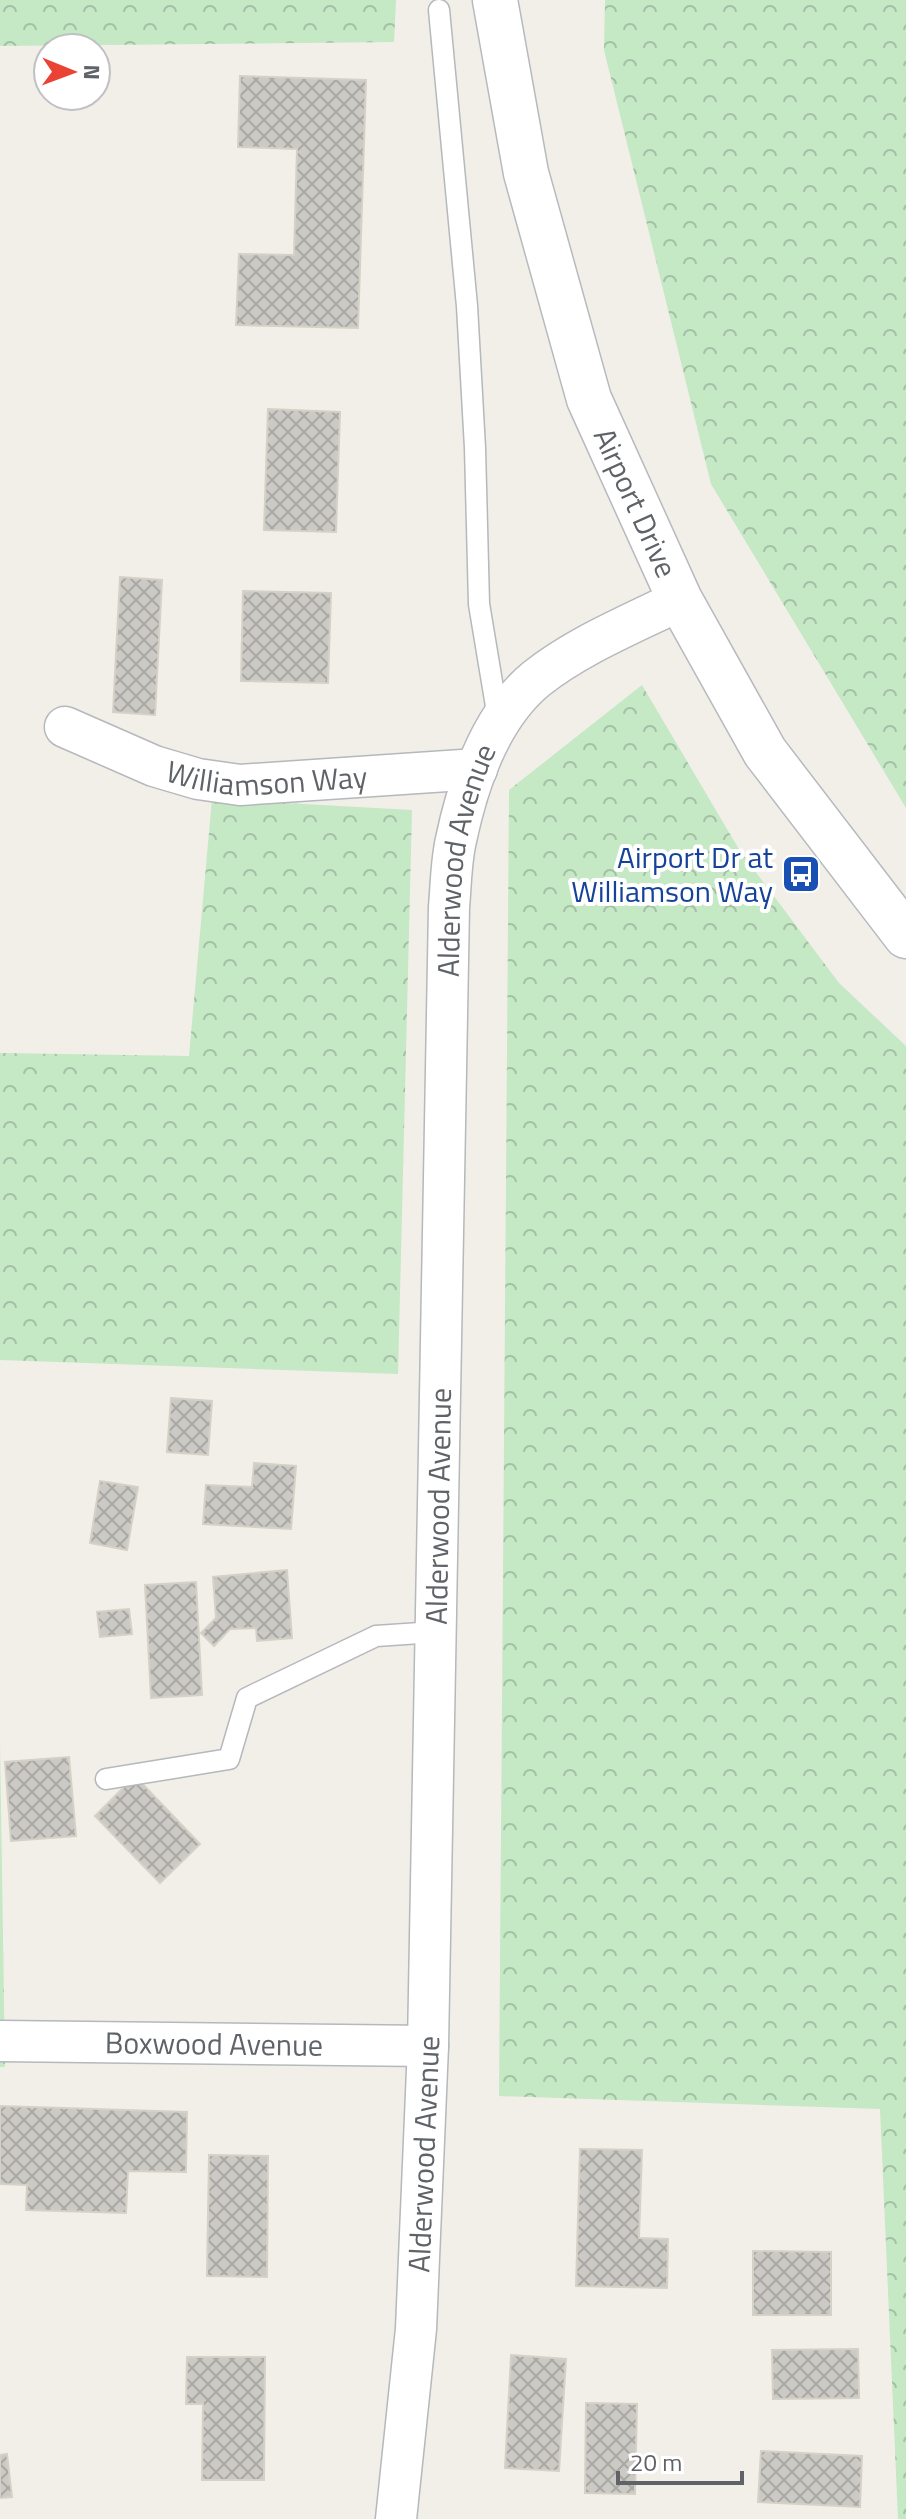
<svg xmlns="http://www.w3.org/2000/svg" width="906" height="2519" viewBox="0 0 906 2519" font-family="'Titillium Web',sans-serif">
<defs>
<pattern id="forest-crowns" width="20" height="18" patternUnits="userSpaceOnUse" patternTransform="scale(2)"><rect width="20" height="18" fill="#c5e8c5"/><path d="M2 6a3 3 0 1 1 6 0M12 15a3 3 0 1 1 6 0" fill="none" stroke="#a3c0a4"/></pattern>
<pattern id="building-cross-hatch" width="8" height="8" patternUnits="userSpaceOnUse" patternTransform="scale(2)"><rect width="8" height="8" fill="#cccac5"/><path d="M0 0l8 8M0 8l8-8" fill="none" stroke="#a9a8a4"/></pattern>
</defs>
<rect width="100%" height="100%" fill="#f1efe8"/>
<path fill="url(#forest-crowns)" d="M 0,0 L 396,0 L 394,42 L 0,46 Z
M 605,0 L 906,0 L 906,808 L 711,484 L 604,50 Z
M 642,685 L 740,851 L 839,983 L 906,1046 L 906,2519 L 898,2519 L 880,2109 L 499,2096 L 509,790 Z
M 212,799 L 412,810 L 398,1374 L 0,1360 L 0,1053 L 189,1056 Z
M 0,1741 L 5,2067 L 0,2067 Z"/>
<path fill="url(#building-cross-hatch)" stroke="#d6d1c6" stroke-width="2" d="M 240,76 L 366,80 L 358,328 L 236,325 L 239,254 L 294,255 L 297,149 L 238,147 Z
M 268,409 L 340,412 L 336,532 L 264,530 Z
M 120,577 L 162,580 L 155,715 L 113,712 Z
M 243,591 L 331,593 L 328,683 L 241,681 Z
M 171,1398 L 212,1401 L 208,1455 L 167,1452 Z
M 254,1463 L 296,1466 L 291,1529 L 203,1524 L 206,1485 L 252,1487 Z
M 100,1481 L 138,1487 L 127,1550 L 90,1543 Z
M 287,1570 L 292,1638 L 257,1641 L 256,1628 L 230,1629 L 214,1646 L 201,1633 L 216,1618 L 213,1577 Z
M 196,1582 L 202,1695 L 151,1698 L 145,1585 Z
M 129,1609 L 132,1634 L 100,1637 L 97,1612 Z
M 69,1757 L 76,1836 L 11,1841 L 5,1762 Z
M 135,1776 L 200,1844 L 160,1883 L 95,1816 Z
M 0,2106 L 187,2112 L 186,2172 L 128,2171 L 126,2213 L 26,2210 L 27,2185 L 0,2184 Z
M 580,2149 L 642,2150 L 639,2238 L 668,2239 L 667,2288 L 576,2286 Z
M 209,2155 L 268,2156 L 267,2277 L 207,2276 Z
M 753,2251 L 831,2252 L 831,2315 L 753,2315 Z
M 858,2349 L 859,2398 L 773,2399 L 772,2350 Z
M 511,2355 L 566,2359 L 559,2471 L 505,2468 Z
M 187,2357 L 265,2357 L 264,2480 L 202,2480 L 203,2404 L 186,2404 Z
M 586,2403 L 637,2404 L 635,2494 L 585,2493 Z
M 761,2451 L 862,2456 L 860,2507 L 758,2502 Z
M 7,2454 L 12,2497 L 0,2498 L 0,2455 Z"/>
<g fill="none" stroke-linecap="round" stroke-linejoin="round">
<defs>
<path id="service" d="M 439,10 L 467,306 L 475,448 L 479,604 L 498,718
M 106,1779 L 229,1759 L 247,1698 L 376,1636 L 435,1632"/>
<g id="minor">
<path id="s1" d="M 65,727 L 154,766 L 198,779 L 240,785 L 477,769"/>
<path id="s2" d="M 0,2041 L 428,2046"/>
<path id="s3" d="M 396,2519 L 416,2329 L 428,2046 L 449,907 C 451,885 451,861 456,840 C 468,783 490,717 536,679 C 579,645 632,624 680,600"/>
</g>
<g id="secondary">
<path id="s4" d="M 495,0 L 526,173 L 589,399 L 680,600 L 765,752 L 906,936"/>
</g>
</defs>
<use href="#service" stroke="#b5b8bc" stroke-width="23"/>
<use href="#minor" stroke="#b5b8bc" stroke-width="43"/>
<use href="#secondary" stroke="#b6babf" stroke-width="47"/>
<use href="#service" stroke="#fff" stroke-width="20"/>
<use href="#minor" stroke="#fff" stroke-width="40"/>
<use href="#secondary" stroke="#fff" stroke-width="44"/>
</g>
<defs>
<symbol id="bus-square" viewBox="-11 -11 22 22"><rect x="-9" y="-9" width="18" height="18" rx="4" fill="#1a4fb4" stroke="#fff"/><path d="M-5-6H5V4H4V6H2V4H-2V6H-4V4H-5ZM-3.5-4V0h7V-4ZM-3.5 1.2v1.5H-2V1.2ZM2 1.2v1.5H3.5V1.2Z" fill="#fff"/></symbol>
</defs>
<g fill-rule="evenodd">
<use href="#bus-square" x="779" y="852" width="44" height="44"/>
</g>
<g text-anchor="middle" dominant-baseline="central" stroke-width="8" stroke-linejoin="round" paint-order="stroke">
<g font-size="30" fill="#5f6368" stroke="#fff">
<text stroke="none"><textPath href="#s4" startOffset="524">Airport Drive</textPath></text>
<text stroke="none"><textPath href="#s1" startOffset="212">Williamson Way</textPath></text>
<text stroke="none"><textPath href="#s3" startOffset="1662">Alderwood Avenue</textPath></text>
<text stroke="none"><textPath href="#s3" startOffset="1014">Alderwood Avenue</textPath></text>
<text stroke="none"><textPath href="#s2" startOffset="214">Boxwood Avenue</textPath></text>
<text stroke="none"><textPath href="#s3" startOffset="366">Alderwood Avenue</textPath></text>
</g>
<g font-size="30" fill="#164399" stroke="#fff" text-anchor="end">
<text x="773" y="857">Airport Dr at<tspan x="773" dy="34">Williamson Way</tspan></text>
</g>
</g>
<g transform="translate(72 72) rotate(91)"><circle r="38" fill="#ffffff" stroke="#bfc1c3" stroke-width="2"/>
<path d="M0-6L14 30L0 20L-14 30Z" fill="#ea4335"/>
<text y="-12" font-size="22" font-weight="bold" text-anchor="middle" fill="#5f6368">N</text>
</g>
<path d="M618 2471v12h124v-12" fill="none" stroke="#5f6368" stroke-width="4"/>
<text x="630" y="2471" font-size="24" fill="#5f6368" stroke="#ffffff" stroke-width="6" paint-order="stroke">20 m</text>
</svg>
